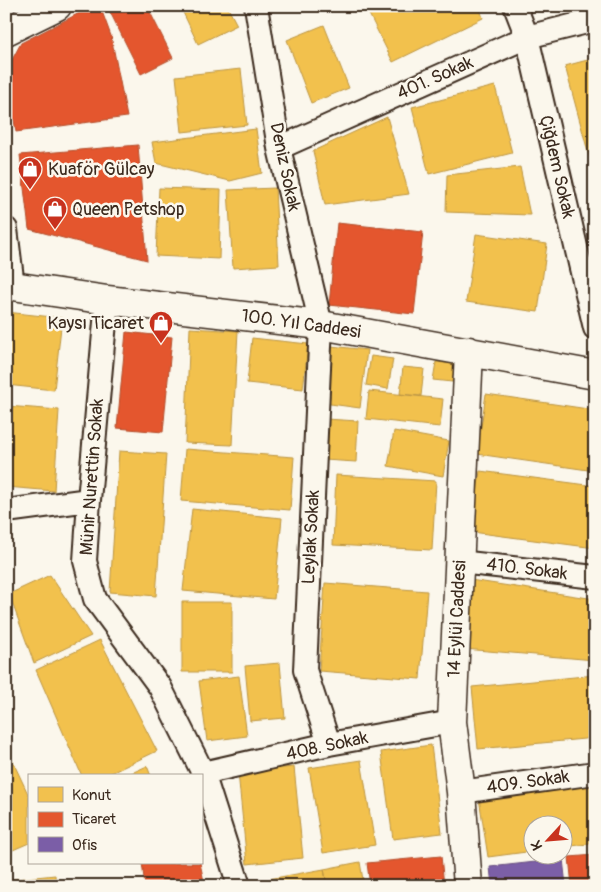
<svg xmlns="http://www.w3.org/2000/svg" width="601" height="892" viewBox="0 0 601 892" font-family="Pangolin,sans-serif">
<rect width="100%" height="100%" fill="#fbf7ec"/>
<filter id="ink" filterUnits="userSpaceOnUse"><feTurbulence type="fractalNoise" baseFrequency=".02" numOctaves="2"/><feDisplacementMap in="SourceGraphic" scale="10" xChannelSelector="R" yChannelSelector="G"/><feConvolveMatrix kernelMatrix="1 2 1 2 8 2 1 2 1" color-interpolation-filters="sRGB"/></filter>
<g filter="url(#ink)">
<path fill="#f2c14e" stroke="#bb9440" d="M 180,6 L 227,6 L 237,25 L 198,44 Z
M 365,6 L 479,6 L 483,18 L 393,62 Z
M 324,25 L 349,88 L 311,103 L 287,40 Z
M 595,58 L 595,178 L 565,66 Z
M 241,69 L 247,125 L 182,132 L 176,76 Z
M 495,86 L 512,153 L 429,174 L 412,107 Z
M 387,117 L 409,194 L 325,205 L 313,151 Z
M 256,129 L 262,173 L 230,181 L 156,163 L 152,142 Z
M 520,167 L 530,215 L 446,212 L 447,175 Z
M 159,188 L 221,190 L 219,259 L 156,256 Z
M 275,188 L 279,265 L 233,268 L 228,190 Z
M 476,234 L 547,244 L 538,312 L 466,302 Z
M 6,312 L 62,318 L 54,390 L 6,385 Z
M 190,328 L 238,331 L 232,445 L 185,443 Z
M 252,338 L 308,344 L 303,389 L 247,383 Z
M 331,346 L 367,350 L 360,408 L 323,403 Z
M 371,356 L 393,359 L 388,389 L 366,385 Z
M 436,362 L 455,364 L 452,382 L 433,380 Z
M 403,367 L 424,369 L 421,396 L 400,394 Z
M 369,391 L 443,399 L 440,427 L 366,419 Z
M 486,394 L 595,410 L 595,471 L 477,454 Z
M 6,406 L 59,410 L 54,491 L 6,487 Z
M 326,419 L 358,421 L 356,462 L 324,460 Z
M 394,431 L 449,441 L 443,476 L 388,466 Z
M 185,449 L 294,457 L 290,510 L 181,501 Z
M 119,451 L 166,454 L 156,596 L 110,592 Z
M 480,471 L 595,486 L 595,548 L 472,532 Z
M 336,475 L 436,481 L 432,550 L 333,545 Z
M 192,509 L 282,518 L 274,599 L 183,591 Z
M 50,575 L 91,636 L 34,663 L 9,594 Z
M 470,580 L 595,599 L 595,660 L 464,649 Z
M 325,583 L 427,591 L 420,679 L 319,671 Z
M 182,602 L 232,602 L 232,672 L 182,672 Z
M 100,640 L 157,751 L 105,776 L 82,776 L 36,670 Z
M 280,663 L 285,718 L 250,721 L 245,666 Z
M 595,675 L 595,738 L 478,749 L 472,687 Z
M 239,676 L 247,736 L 207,741 L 199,681 Z
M 431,745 L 442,833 L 393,839 L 381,752 Z
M 6,747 L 29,796 L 29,843 L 6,853 Z
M 361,760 L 375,845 L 323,853 L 309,768 Z
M 147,766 L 151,776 L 125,776 Z
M 294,767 L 303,858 L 247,864 L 238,772 Z
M 595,783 L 595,843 L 564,847 L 564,824 L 534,824 L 534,851 L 488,857 L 479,798 Z
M 360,862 L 364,886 L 327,886 L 324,869 Z
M 324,869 L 327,886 L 271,886 L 269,879 Z
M 55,875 L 56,886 L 6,886 L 6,880 Z"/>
<path fill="#e4572e" stroke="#b14a29" d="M 93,6 L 100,6 L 111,36 L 127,117 L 16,132 L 6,71 L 21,43 Z
M 107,6 L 147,6 L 173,58 L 141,74 Z
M 138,145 L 147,260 L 29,229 L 20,155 Z
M 337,223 L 423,232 L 414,314 L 329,305 Z
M 126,332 L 172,337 L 163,432 L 117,428 Z
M 595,855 L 595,886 L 572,886 L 569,857 Z
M 441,856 L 444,886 L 370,886 L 367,863 Z
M 142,863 L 200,863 L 205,886 L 145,886 Z"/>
<path fill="#7b5ea7" stroke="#684e7e" d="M 563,859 L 566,886 L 492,886 L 490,867 Z"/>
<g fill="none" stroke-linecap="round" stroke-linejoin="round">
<defs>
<path id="street" d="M 256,6 L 279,148 L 321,325 L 305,670 L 329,744
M 515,6 L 527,37 L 595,328
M 279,148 L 527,37 L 595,20
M 6,229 L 13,286
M 107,300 L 89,500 L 85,561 L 95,599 L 160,687 L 203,773 L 239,886
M 6,511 L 89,500
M 459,562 L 595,577
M 203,773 L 329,744 L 452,722
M 461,792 L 595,773"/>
<path id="secondary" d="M 6,31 L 57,6
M 6,285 L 107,300 L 321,325 L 595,375
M 468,886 L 461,792 L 452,722 L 469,351"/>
</defs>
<use href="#street" stroke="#3b2a1e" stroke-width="26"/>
<use href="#secondary" stroke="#3b2a1e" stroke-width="31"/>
<use href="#street" stroke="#fbf7ec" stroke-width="22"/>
<use href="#secondary" stroke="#fbf7ec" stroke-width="28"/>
</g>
</g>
<defs>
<symbol id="shop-pin" viewBox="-11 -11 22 30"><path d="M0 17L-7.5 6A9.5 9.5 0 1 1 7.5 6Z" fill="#c8321e" stroke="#fbf7ec"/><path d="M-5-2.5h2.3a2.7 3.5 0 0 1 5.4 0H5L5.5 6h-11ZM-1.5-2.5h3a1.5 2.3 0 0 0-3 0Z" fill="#fff"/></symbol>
</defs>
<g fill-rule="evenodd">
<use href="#shop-pin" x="16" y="155" width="28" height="38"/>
<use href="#shop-pin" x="41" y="195" width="28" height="38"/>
<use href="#shop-pin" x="147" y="309" width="28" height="38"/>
</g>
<g text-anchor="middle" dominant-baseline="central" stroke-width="5" stroke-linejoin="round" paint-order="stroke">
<g font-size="18" fill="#3b2a1e" stroke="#fbf7ec">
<text transform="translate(435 78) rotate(-24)">401. Sokak</text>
<text transform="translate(285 167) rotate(78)">Deniz Sokak</text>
<text transform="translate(557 167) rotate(77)">Çiğdem Sokak</text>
<text transform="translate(301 324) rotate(8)">100. Yıl Caddesi</text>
<text transform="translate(92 477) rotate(-86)">Münir Nurettin Sokak</text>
<text transform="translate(311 537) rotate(-87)">Leylak Sokak</text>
<text transform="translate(527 569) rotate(7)">410. Sokak</text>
<text transform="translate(457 619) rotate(-87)">14 Eylül Caddesi</text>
<text transform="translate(327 746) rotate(-12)">408. Sokak</text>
<text transform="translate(528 782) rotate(-8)">409. Sokak</text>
</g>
<g font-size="18" fill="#3b2a1e" stroke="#fbf7ec" text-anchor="start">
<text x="48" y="169">Kuaför Gülcay</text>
<text x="72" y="209">Queen Petshop</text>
<text x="144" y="323" text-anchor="end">Kaysı Ticaret</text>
</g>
</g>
<rect width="601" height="892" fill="none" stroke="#fbf7ec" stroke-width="25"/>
<rect x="12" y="12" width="576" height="867" fill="none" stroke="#3b2a1e" stroke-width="2" filter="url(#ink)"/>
<rect x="28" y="774" width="175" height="90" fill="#fbf7ec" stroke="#aea59a"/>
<rect x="38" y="787" width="25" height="15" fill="#f2c14e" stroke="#aea59a"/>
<text x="72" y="800" font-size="15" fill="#3b2a1e">Konut</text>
<rect x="38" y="812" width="25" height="15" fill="#e4572e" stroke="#aea59a"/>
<text x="72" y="824" font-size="15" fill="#3b2a1e">Ticaret</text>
<rect x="38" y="837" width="25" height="15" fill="#7b5ea7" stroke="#aea59a"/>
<text x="72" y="850" font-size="15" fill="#3b2a1e">Ofis</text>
<g transform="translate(548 840) rotate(244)"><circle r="24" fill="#fbf7ec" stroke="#aea59a"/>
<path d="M0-4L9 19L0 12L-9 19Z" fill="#c8321e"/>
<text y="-8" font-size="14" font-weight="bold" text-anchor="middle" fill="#3b2a1e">K</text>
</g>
</svg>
